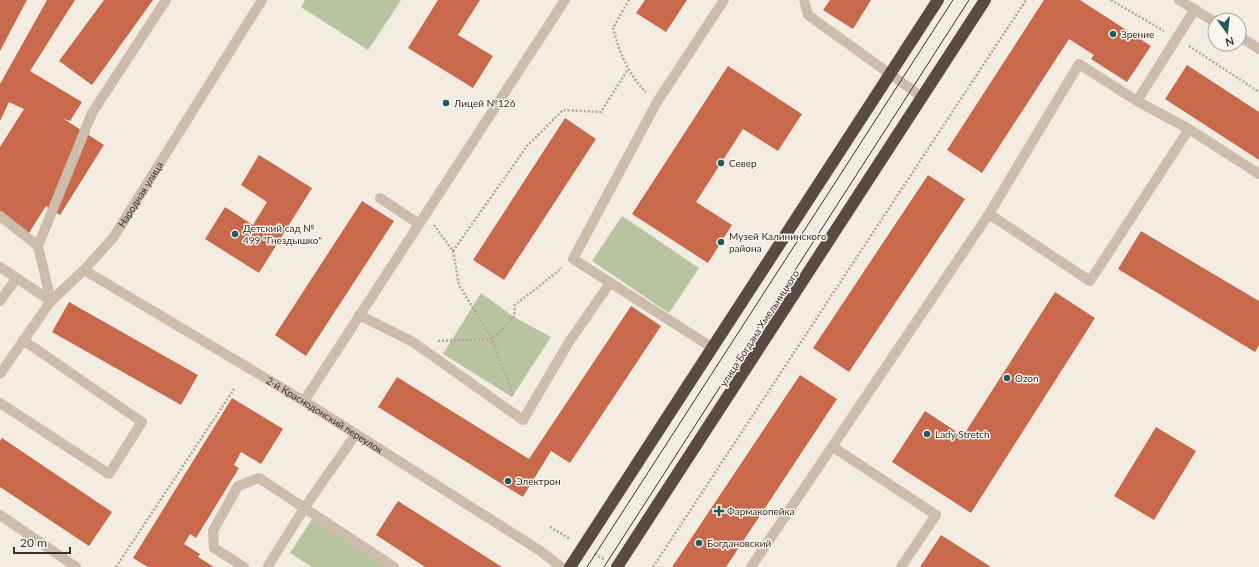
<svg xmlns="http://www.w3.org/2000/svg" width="1259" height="567" viewBox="0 0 1259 567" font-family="Lato,sans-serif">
<rect width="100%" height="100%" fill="#f4ebe1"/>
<path fill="#b8c4a0" d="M 305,0 L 401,0 L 368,50 L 301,7 Z
M 622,216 L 699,268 L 669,313 L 592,261 Z
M 481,293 L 514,317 L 551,337 L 512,397 L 443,354 Z
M 312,519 L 388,567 L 312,567 L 290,553 Z"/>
<path fill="#c8694b" d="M 0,0 L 27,0 L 0,51 Z
M 47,0 L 75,0 L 30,71 L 82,102 L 70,121 L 64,119 L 104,145 L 60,215 L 46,206 L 29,233 L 0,216 L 0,147 L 24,109 L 9,102 L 0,121 L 0,84 Z
M 104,0 L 153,0 L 92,85 L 59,61 Z
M 438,0 L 480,0 L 458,35 L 493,56 L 473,88 L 408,48 Z
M 645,0 L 687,0 L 666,32 L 636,13 Z
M 830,0 L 871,0 L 853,29 L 823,10 Z
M 1044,0 L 1080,0 L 1151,46 L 1127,82 L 1091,59 L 1094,55 L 1069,39 L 982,173 L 947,150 Z
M 1187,65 L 1259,112 L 1259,160 L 1165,99 Z
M 728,66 L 802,114 L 778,151 L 743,129 L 696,202 L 732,225 L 708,263 L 632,214 Z
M 565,118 L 596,139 L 504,280 L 473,260 Z
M 259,155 L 312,188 L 259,273 L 205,239 L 225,207 L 253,225 L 267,202 L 241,185 Z
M 928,175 L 965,199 L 849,372 L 813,348 Z
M 362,201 L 394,221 L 306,356 L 275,335 Z
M 1141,231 L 1259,301 L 1259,345 L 1255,352 L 1118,269 Z
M 1055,292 L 1095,318 L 971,513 L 892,462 L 925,411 L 963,436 Z
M 69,302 L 198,375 L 181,405 L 52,332 Z
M 631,306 L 661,326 L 570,463 L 551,451 L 523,497 L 378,407 L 397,377 L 529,459 Z
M 800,375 L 837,399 L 726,567 L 672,567 Z
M 232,398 L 283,429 L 261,464 L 241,452 L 234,465 L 239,468 L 196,538 L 190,534 L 184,544 L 200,554 L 198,557 L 214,567 L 148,567 L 133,558 Z
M 1156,427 L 1196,451 L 1154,520 L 1114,496 Z
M 2,438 L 112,512 L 89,546 L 0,487 L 0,441 Z
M 398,501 L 502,567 L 425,567 L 376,535 Z
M 941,535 L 991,567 L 920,567 Z"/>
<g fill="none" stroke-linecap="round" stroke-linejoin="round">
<path stroke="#b9a596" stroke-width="2.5" stroke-dasharray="2 2" stroke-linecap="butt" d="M 629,0 L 613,28 C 619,51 628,75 646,92
M 1111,0 L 1164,31
M 1189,46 L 1259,92
M 434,225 L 453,251 L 459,285 L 492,339 L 513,395
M 453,251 L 527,146 L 563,110 L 601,112 L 628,69
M 438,341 L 492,339 L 514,317 L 515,305 L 562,268
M 550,527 L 570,539
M 595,554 L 605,560
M 116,567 L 234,389
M 653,567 L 1026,0"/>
<path stroke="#cdbbac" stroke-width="10" d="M 804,0 L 808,15 L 922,97
M 1195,9 L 1137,101 L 1189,129 L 1259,174
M 380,198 L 419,224
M 989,214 L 1090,281 L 1189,129
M 0,216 L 38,246 L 51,301
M 38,246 L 92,113 L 166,0
M 0,267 L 51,301
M 0,301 L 17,278
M 359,315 L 413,342 L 523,420 L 569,342 L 610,283
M 713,348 L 573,259 L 657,102 L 724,0
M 304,401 L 565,0
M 0,403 L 109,474 L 142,422 L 23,340
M 833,447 L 936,515 L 901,567
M 0,515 L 76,567
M 268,566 L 305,507 L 356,434
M 244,567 L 214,548 L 213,531 L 238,486 L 259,478 L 394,567
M 751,567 L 989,214 L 1079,64 L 1137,101"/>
<g stroke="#cdbbac" stroke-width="10">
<path d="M 1179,0 L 1215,22"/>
<path d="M 1239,36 L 1259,49"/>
<path id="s1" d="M 84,270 L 304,401 L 539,550 L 561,567"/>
<path id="s2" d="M 0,374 L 51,301 L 84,270 L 113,238 L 262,0"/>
</g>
<path stroke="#5c4a42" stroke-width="12" d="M 570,567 L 938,0
M 617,567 L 985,0"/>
<path stroke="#3b302b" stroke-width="1" d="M 587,567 L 953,0
M 604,567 L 969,0"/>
</g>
<g fill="#1f5a5e" stroke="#fbf5ee" stroke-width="1.5">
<circle cx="1113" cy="34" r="4"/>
<circle cx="446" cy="103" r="4"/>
<circle cx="721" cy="163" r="4"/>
<circle cx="235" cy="234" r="4"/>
<circle cx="721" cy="242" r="4"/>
<circle cx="1007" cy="378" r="4"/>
<circle cx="927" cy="434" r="4"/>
<circle cx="508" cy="481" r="4"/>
<path d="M717 505h4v4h4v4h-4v4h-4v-4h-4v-4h4z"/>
<circle cx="699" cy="543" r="4"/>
</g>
<g text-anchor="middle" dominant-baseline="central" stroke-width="3" stroke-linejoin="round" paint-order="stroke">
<g font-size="10" fill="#3b302b" stroke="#fbf5ee" text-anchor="start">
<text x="1121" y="34">Зрение</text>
<text x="454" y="103">Лицей №126</text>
<text x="729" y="163">Север</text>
<text x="243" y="228">Детский сад №<tspan x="243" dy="12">499 "Гнездышко"</tspan></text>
<text x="729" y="236">Музей Калининского<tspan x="729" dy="12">района</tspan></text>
<text x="1015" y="378">Ozon</text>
<text x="935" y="434">Lady Stretch</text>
<text x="516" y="481">Электрон</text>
<text x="727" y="511">Фармакопейка</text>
<text x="707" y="543">Богдановский</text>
</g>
<g font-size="10" fill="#3b302b" stroke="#fbf5ee">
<text stroke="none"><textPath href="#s2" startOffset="229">Народная улица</textPath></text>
<text transform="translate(759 328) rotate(-57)">улица Богдана Хмельницкого</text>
<text stroke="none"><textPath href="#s1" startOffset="281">2-й Краснодонский переулок</textPath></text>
</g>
</g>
<g transform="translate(1227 32) rotate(165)"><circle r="19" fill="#fbf5ee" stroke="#aea6a0"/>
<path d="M0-3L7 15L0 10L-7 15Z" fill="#1f5a5e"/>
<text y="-6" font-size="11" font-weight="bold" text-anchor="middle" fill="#3b302b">N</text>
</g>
<path d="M14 547v6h56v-6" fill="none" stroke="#3b302b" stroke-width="2"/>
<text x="20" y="547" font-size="12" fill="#3b302b" stroke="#fbf5ee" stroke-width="3" paint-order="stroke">20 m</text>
</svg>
